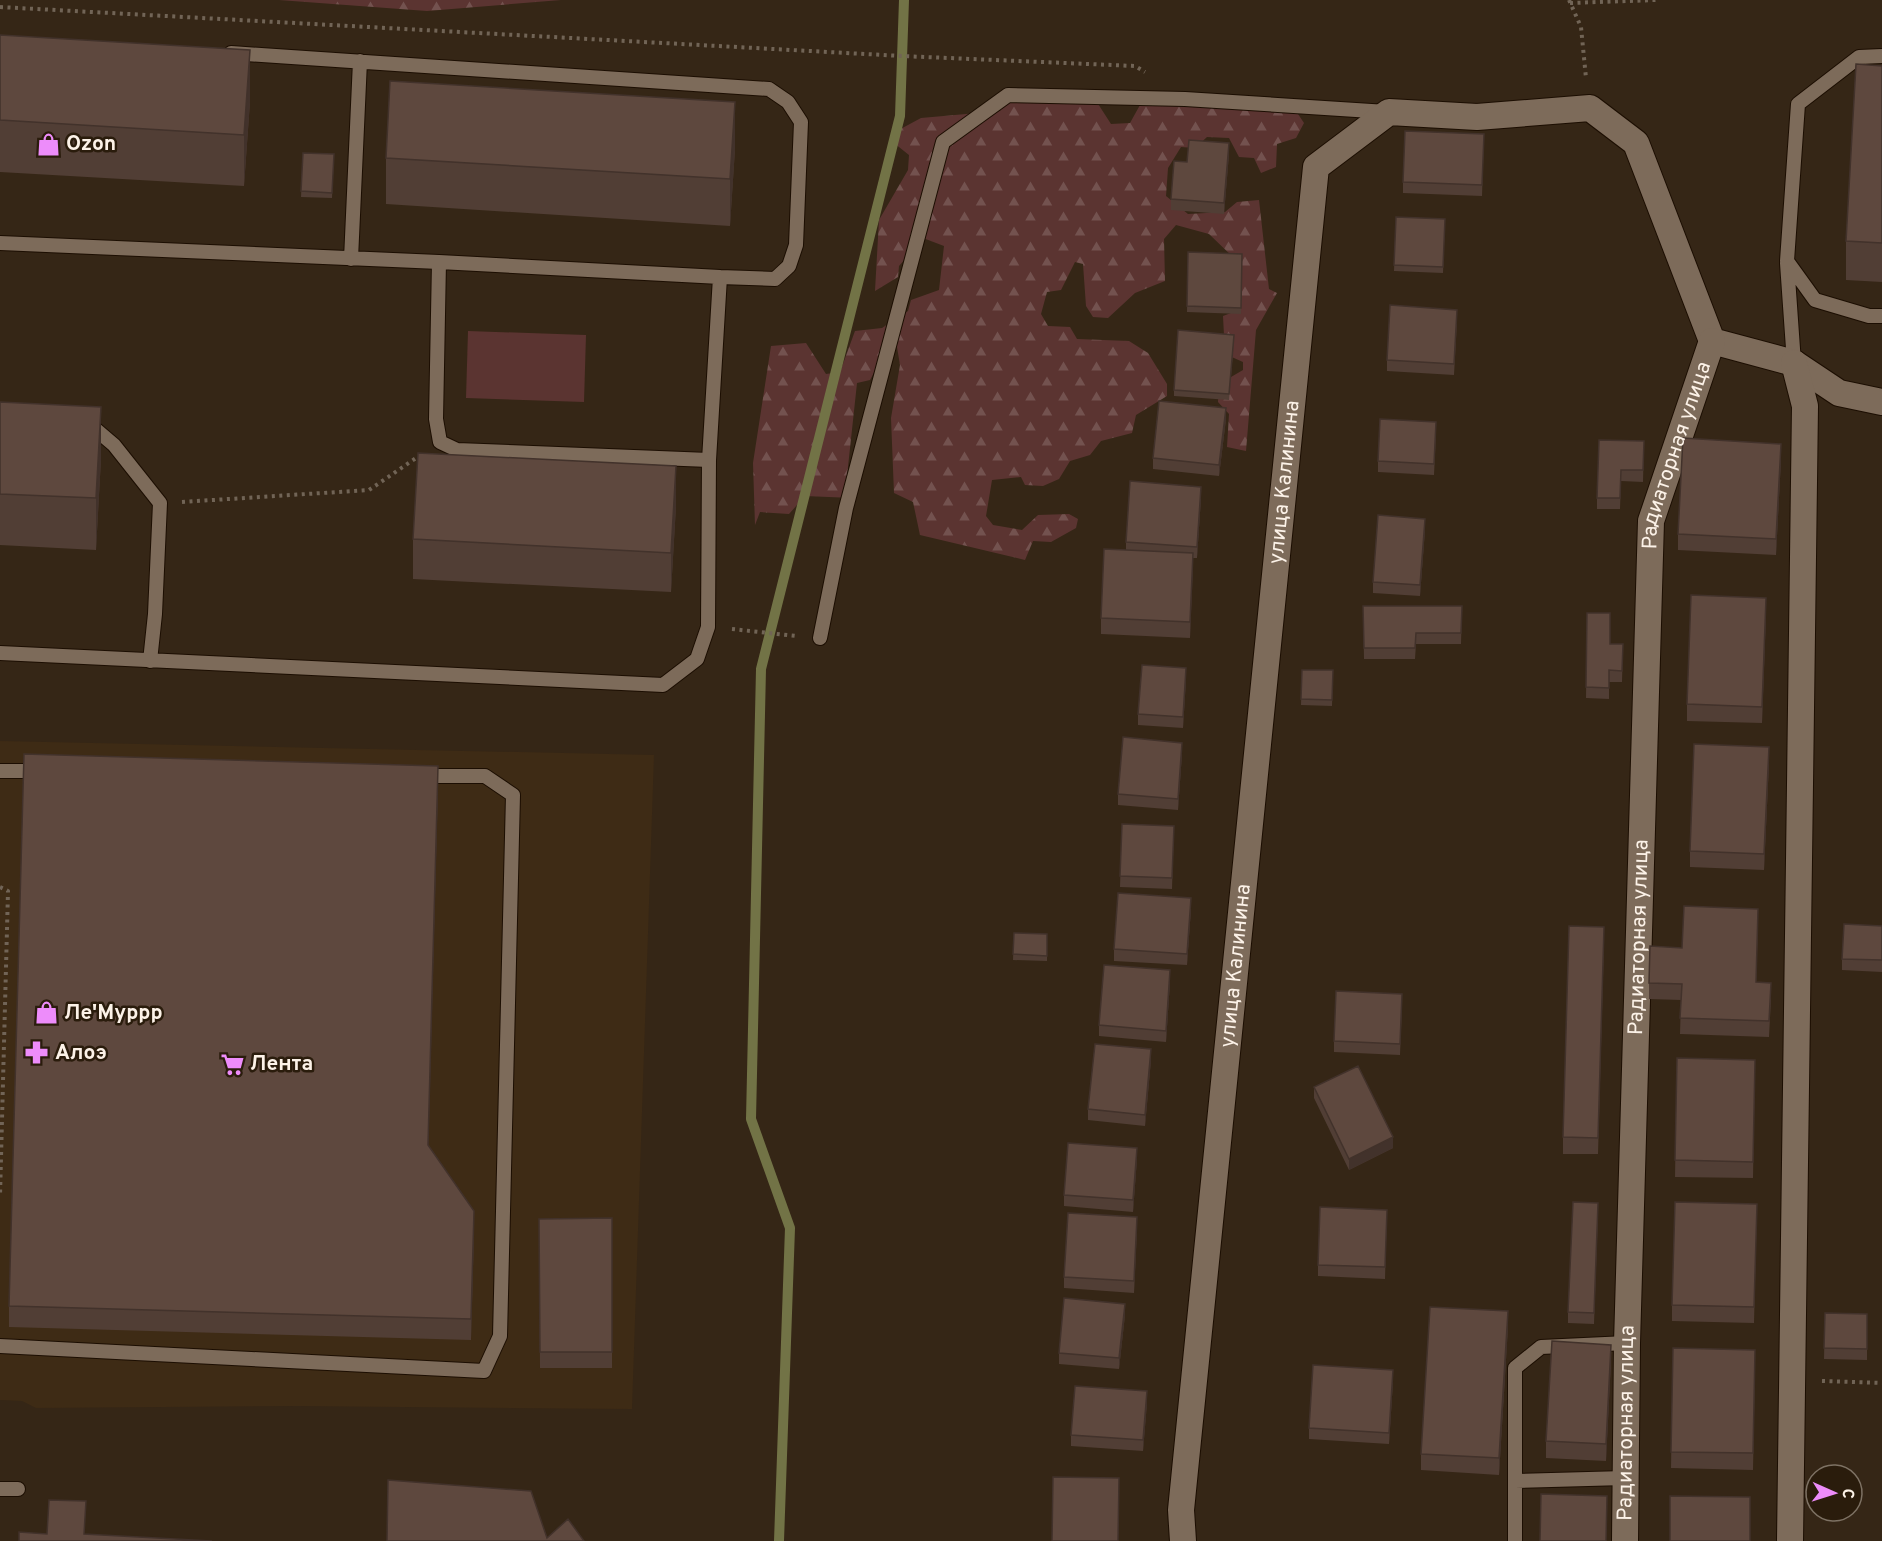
<svg xmlns="http://www.w3.org/2000/svg" width="1882" height="1541" viewBox="0 0 1882 1541" font-family="Overpass,sans-serif">
<defs>
<pattern id="forest-firs" width="22" height="20" patternUnits="userSpaceOnUse" patternTransform="scale(1.5)"><rect width="22" height="20" fill="#5b3431"/><path d="M5 1l3.5 6h-7zM16 11l3.5 6h-7z" fill="#73524f"/></pattern>
</defs>
<rect width="100%" height="100%" fill="#352616"/>
<path fill="#3e2b15" d="M 0,741 L 654,755 L 632,1409 L 298,1406 L 36,1408 L 22,1401 L 0,1400 Z"/>
<path fill="url(#forest-firs)" d="M 279,0 L 561,0 L 427,11 Z
M 1091,93 L 1111,124 L 1130,123 L 1140,105 L 1209,96 L 1294,108 L 1304,123 L 1296,138 L 1277,144 L 1276,167 L 1261,173 L 1254,158 L 1239,157 L 1229,138 L 1207,137 L 1195,148 L 1181,147 L 1168,168 L 1166,196 L 1188,214 L 1225,212 L 1237,202 L 1259,200 L 1269,289 L 1277,293 L 1256,330 L 1246,451 L 1227,447 L 1229,414 L 1218,402 L 1219,384 L 1243,370 L 1243,362 L 1225,354 L 1223,316 L 1239,310 L 1234,258 L 1209,234 L 1176,225 L 1164,239 L 1165,281 L 1135,293 L 1108,318 L 1093,317 L 1086,306 L 1083,264 L 1075,262 L 1061,290 L 1047,292 L 1041,314 L 1048,326 L 1070,327 L 1077,339 L 1129,341 L 1148,353 L 1167,384 L 1167,396 L 1136,415 L 1132,433 L 1101,441 L 1090,455 L 1070,461 L 1059,479 L 1043,486 L 1025,485 L 1021,477 L 992,480 L 986,516 L 993,525 L 1022,530 L 1038,515 L 1069,514 L 1078,519 L 1076,528 L 1051,542 L 1033,541 L 1025,560 L 920,535 L 913,502 L 894,493 L 891,418 L 900,365 L 897,347 L 889,345 L 870,380 L 857,383 L 847,476 L 853,498 L 805,496 L 789,514 L 760,512 L 755,525 L 753,463 L 771,346 L 806,343 L 826,374 L 840,372 L 855,331 L 882,328 L 908,311 L 911,300 L 939,290 L 944,246 L 923,238 L 899,266 L 898,277 L 875,291 L 879,220 L 908,170 L 909,155 L 894,143 L 895,132 L 921,118 L 1000,111 L 1008,97 Z"/>
<path fill="#5b3431" d="M 468,331 L 586,335 L 584,402 L 466,398 Z"/>
<g fill="none" stroke-linecap="round" stroke-linejoin="round">
<path stroke="#727346" stroke-width="10" d="M 779,1541 L 790,1228 L 751,1119 L 761,669 L 900,116 L 904,0"/>
<defs>
<path id="lane" d="M 231,53 L 769,89 L 788,102 L 801,122 L 796,245 L 789,266 L 775,279 L 720,277
M 1882,56 L 1859,57 L 1798,104 L 1787,261 L 1815,300 L 1869,316 L 1882,316
M 0,243 L 439,262 L 720,277 L 709,460 L 708,627 L 697,659 L 663,685 L 0,653
M 351,259 L 360,61
M 439,262 L 436,419 L 440,442 L 457,450 L 709,460
M 1787,263 L 1794,363
M 87,422 L 114,445 L 160,503 L 155,614 L 150,661
M 820,638 L 846,508 L 943,142 L 1008,95 L 1185,99 L 1387,112
M 0,771 L 42,771
M 0,1346 L 484,1371 L 500,1336 L 513,795 L 485,776 L 421,776
M 1515,1481 L 1625,1478
M 0,1489 L 18,1489
M 1515,1541 L 1515,1368 L 1541,1347 L 1627,1343"/>
<g id="street">
<path id="s1" d="M 1183,1541 L 1181,1510 L 1316,167 L 1389,112 L 1477,117 L 1590,108 L 1636,143 L 1712,341 L 1794,363 L 1839,393 L 1882,402"/>
<path id="s2" d="M 1625,1541 L 1627,1343 L 1651,521 L 1712,341"/>
<path d="M 1790,1541 L 1805,406 L 1794,363"/>
</g>
</defs>
<use href="#lane" stroke="#1c0e02" stroke-width="16"/>
<use href="#street" stroke="#1c0e02" stroke-width="28"/>
<path stroke="#716456" stroke-width="4" stroke-dasharray="3 4.5" stroke-linecap="butt" d="M 1569,0 L 1581,27 L 1586,78
M 1570,3 L 1656,0
M 0,7 L 902,56 L 1135,66 L 1145,72
M 182,502 L 369,490 L 422,454
M 732,629 L 796,636
M 0,887 L 8,891 L 0,1196
M 1822,1381 L 1882,1383"/>
<use href="#lane" stroke="#7d6b5a" stroke-width="14"/>
<use href="#street" stroke="#7d6b5a" stroke-width="26"/>
</g>
<path fill="#513e35" d="M 0,35 L 250,102 L 244,186 L 0,172 Z
M 1882,66 L 1882,282 L 1846,280 L 1846,241 Z
M 1484,134 L 1482,196 L 1403,193 L 1403,182 Z
M 735,149 L 730,226 L 386,204 L 386,158 Z
M 303,153 L 334,154 L 332,198 L 301,197 Z
M 1229,154 L 1224,214 L 1171,210 L 1171,199 L 1187,162 Z
M 1396,217 L 1445,219 L 1443,273 L 1394,271 Z
M 1188,252 L 1242,254 L 1241,314 L 1187,312 Z
M 1457,321 L 1454,375 L 1387,371 L 1387,360 Z
M 1234,340 L 1229,400 L 1174,396 L 1174,390 Z
M 0,402 L 101,459 L 96,550 L 0,545 Z
M 1226,419 L 1219,476 L 1153,469 L 1153,458 Z
M 1436,433 L 1434,475 L 1378,472 L 1378,461 Z
M 1644,441 L 1643,482 L 1621,481 L 1620,509 L 1597,509 L 1597,498 Z
M 1781,460 L 1776,555 L 1678,550 L 1678,534 Z
M 1201,498 L 1197,558 L 1193,558 L 1190,638 L 1101,634 L 1101,618 L 1126,550 L 1126,542 Z
M 676,506 L 671,592 L 413,579 L 413,539 Z
M 1425,530 L 1420,596 L 1373,593 L 1373,582 Z
M 1363,606 L 1462,606 L 1461,644 L 1416,644 L 1415,659 L 1364,659 Z
M 1587,613 L 1610,644 L 1623,644 L 1622,682 L 1609,682 L 1609,699 L 1586,698 Z
M 1766,614 L 1762,723 L 1687,721 L 1687,704 Z
M 1302,670 L 1333,670 L 1332,706 L 1301,705 Z
M 1186,679 L 1183,728 L 1138,725 L 1138,714 Z
M 1182,754 L 1178,810 L 1118,805 L 1118,794 Z
M 1769,763 L 1764,870 L 1690,867 L 1690,851 Z
M 438,787 L 428,1146 L 474,1232 L 471,1340 L 9,1327 L 9,1306 Z
M 1122,824 L 1174,826 L 1172,889 L 1120,887 Z
M 1191,909 L 1187,965 L 1114,961 L 1114,949 Z
M 1758,925 L 1756,982 L 1771,999 L 1769,1037 L 1680,1034 L 1681,1000 L 1649,999 L 1649,983 L 1682,948 Z
M 1882,926 L 1882,972 L 1842,970 L 1842,959 Z
M 1014,933 L 1047,934 L 1047,961 L 1013,960 Z
M 1604,943 L 1598,1154 L 1563,1154 L 1563,1137 Z
M 1170,982 L 1166,1042 L 1099,1036 L 1099,1025 Z
M 1402,1005 L 1400,1055 L 1334,1052 L 1334,1041 Z
M 1677,1058 L 1755,1060 L 1753,1178 L 1675,1177 Z
M 1151,1060 L 1145,1126 L 1088,1120 L 1088,1109 Z
M 1314,1087 L 1393,1148 L 1349,1170 L 1314,1098 Z
M 1137,1159 L 1133,1212 L 1064,1206 L 1064,1195 Z
M 1757,1204 L 1754,1323 L 1672,1321 L 1672,1305 Z
M 1387,1210 L 1385,1279 L 1318,1276 L 1318,1265 Z
M 1598,1214 L 1594,1324 L 1568,1323 L 1568,1312 Z
M 612,1218 L 612,1368 L 540,1368 L 539,1219 Z
M 1137,1228 L 1134,1293 L 1064,1288 L 1064,1277 Z
M 1825,1313 L 1867,1314 L 1867,1360 L 1824,1359 Z
M 1125,1315 L 1119,1369 L 1059,1364 L 1059,1353 Z
M 1508,1327 L 1499,1475 L 1421,1470 L 1421,1454 Z
M 1673,1348 L 1755,1367 L 1753,1470 L 1671,1468 Z
M 1611,1361 L 1606,1461 L 1546,1458 L 1546,1441 Z
M 1393,1381 L 1389,1444 L 1309,1439 L 1309,1428 Z
M 1147,1403 L 1143,1451 L 1071,1446 L 1071,1435 Z"/>
<path fill="#42322b" d="M 250,50 L 250,102 L 244,186 L 244,135 Z
M 735,102 L 735,149 L 730,226 L 730,179 Z
M 1229,143 L 1229,154 L 1224,214 L 1224,203 Z
M 101,407 L 101,459 L 96,550 L 96,498 Z
M 1226,408 L 1226,419 L 1219,476 L 1219,465 Z
M 1781,444 L 1781,460 L 1776,555 L 1776,539 Z
M 676,466 L 676,506 L 671,592 L 671,553 Z
M 1201,487 L 1201,498 L 1197,558 L 1197,547 Z
M 1425,519 L 1425,530 L 1420,596 L 1420,585 Z
M 1193,553 L 1193,569 L 1190,638 L 1190,622 Z
M 1766,598 L 1766,614 L 1762,723 L 1762,707 Z
M 1186,668 L 1186,679 L 1183,728 L 1183,717 Z
M 1182,743 L 1182,754 L 1178,810 L 1178,799 Z
M 1769,747 L 1769,763 L 1764,870 L 1764,854 Z
M 438,766 L 438,787 L 428,1166 L 428,1145 Z
M 1191,898 L 1191,909 L 1187,965 L 1187,954 Z
M 1170,970 L 1170,982 L 1166,1042 L 1166,1031 Z
M 1151,1049 L 1151,1060 L 1145,1126 L 1145,1115 Z
M 1393,1137 L 1393,1148 L 1349,1170 L 1349,1159 Z
M 1137,1148 L 1137,1159 L 1133,1212 L 1133,1200 Z
M 474,1211 L 474,1232 L 471,1340 L 471,1319 Z
M 1137,1217 L 1137,1228 L 1134,1293 L 1134,1281 Z
M 1125,1304 L 1125,1315 L 1119,1369 L 1119,1358 Z
M 1508,1311 L 1508,1327 L 1499,1475 L 1499,1458 Z
M 1611,1345 L 1611,1361 L 1606,1461 L 1606,1444 Z
M 1393,1370 L 1393,1381 L 1389,1444 L 1389,1433 Z
M 1147,1391 L 1147,1403 L 1143,1451 L 1143,1440 Z"/>
<path fill="#5e483e" stroke="#42322b" stroke-width="1.5" d="M 0,35 L 250,50 L 244,135 L 0,120 Z
M 1856,64 L 1882,66 L 1882,243 L 1846,241 Z
M 390,81 L 735,102 L 730,179 L 386,158 Z
M 1405,131 L 1484,134 L 1482,185 L 1403,182 Z
M 1189,140 L 1229,143 L 1224,203 L 1171,199 L 1174,161 L 1187,162 Z
M 303,153 L 334,154 L 332,193 L 301,191 Z
M 1396,217 L 1445,219 L 1443,267 L 1394,265 Z
M 1188,252 L 1242,254 L 1241,308 L 1187,306 Z
M 1390,305 L 1457,310 L 1454,364 L 1387,360 Z
M 1178,330 L 1234,335 L 1229,394 L 1174,390 Z
M 1159,401 L 1226,408 L 1219,465 L 1153,458 Z
M 0,402 L 101,407 L 96,498 L 0,494 Z
M 1380,419 L 1436,422 L 1434,464 L 1378,461 Z
M 1683,438 L 1781,444 L 1776,539 L 1678,534 Z
M 1599,440 L 1644,441 L 1643,470 L 1621,470 L 1620,498 L 1597,498 Z
M 418,453 L 676,466 L 671,553 L 413,539 Z
M 1130,481 L 1201,487 L 1197,547 L 1126,542 Z
M 1378,515 L 1425,519 L 1420,585 L 1373,582 Z
M 1104,549 L 1193,553 L 1190,622 L 1101,618 Z
M 1691,595 L 1766,598 L 1762,707 L 1687,704 Z
M 1363,606 L 1462,606 L 1461,633 L 1416,633 L 1415,648 L 1364,648 Z
M 1587,613 L 1610,613 L 1610,644 L 1623,644 L 1622,671 L 1609,670 L 1609,688 L 1586,687 Z
M 1142,665 L 1186,668 L 1183,717 L 1138,714 Z
M 1302,670 L 1333,670 L 1332,700 L 1301,699 Z
M 1123,737 L 1182,743 L 1178,799 L 1118,794 Z
M 1694,744 L 1769,747 L 1764,854 L 1690,851 Z
M 24,754 L 438,766 L 428,1145 L 474,1211 L 471,1319 L 9,1306 Z
M 1122,824 L 1174,826 L 1172,878 L 1120,876 Z
M 1118,893 L 1191,898 L 1187,954 L 1114,949 Z
M 1684,906 L 1758,909 L 1756,982 L 1771,983 L 1769,1021 L 1680,1018 L 1682,984 L 1649,983 L 1650,946 L 1682,948 Z
M 1844,924 L 1882,926 L 1882,960 L 1842,959 Z
M 1569,926 L 1604,927 L 1598,1138 L 1563,1137 Z
M 1014,933 L 1047,934 L 1047,956 L 1013,954 Z
M 1104,965 L 1170,970 L 1166,1031 L 1099,1025 Z
M 1336,991 L 1402,994 L 1400,1044 L 1334,1041 Z
M 1095,1044 L 1151,1049 L 1145,1115 L 1088,1109 Z
M 1677,1058 L 1755,1060 L 1753,1162 L 1675,1160 Z
M 1358,1066 L 1393,1137 L 1349,1159 L 1314,1087 Z
M 1068,1143 L 1137,1148 L 1133,1200 L 1064,1195 Z
M 1573,1202 L 1598,1203 L 1594,1313 L 1568,1312 Z
M 1675,1202 L 1757,1204 L 1754,1307 L 1672,1305 Z
M 1320,1207 L 1387,1210 L 1385,1267 L 1318,1265 Z
M 1068,1213 L 1137,1217 L 1134,1281 L 1064,1277 Z
M 612,1218 L 612,1352 L 540,1352 L 539,1219 Z
M 1064,1298 L 1125,1304 L 1119,1358 L 1059,1353 Z
M 1430,1307 L 1508,1311 L 1499,1458 L 1421,1454 Z
M 1825,1313 L 1867,1314 L 1867,1349 L 1824,1348 Z
M 1552,1341 L 1611,1345 L 1606,1444 L 1546,1441 Z
M 1673,1348 L 1755,1350 L 1753,1453 L 1671,1452 Z
M 1313,1365 L 1393,1370 L 1389,1433 L 1309,1428 Z
M 1075,1386 L 1147,1391 L 1143,1440 L 1071,1435 Z
M 1053,1477 L 1119,1478 L 1118,1541 L 1052,1541 Z
M 388,1480 L 531,1491 L 547,1538 L 568,1519 L 584,1541 L 387,1541 Z
M 1541,1494 L 1607,1496 L 1606,1541 L 1540,1541 Z
M 1670,1496 L 1750,1497 L 1750,1541 L 1670,1541 Z
M 49,1500 L 86,1501 L 84,1534 L 212,1541 L 19,1541 L 19,1532 L 47,1534 Z"/>
<defs>
<symbol id="shop-bare" viewBox="-9 -9 18 18"><path d="M-5-2.5h2.3a2.7 3.5 0 0 1 5.4 0H5L5.5 6h-11ZM-1.5-2.5h3a1.5 2.3 0 0 0-3 0Z" fill="#ed8cfa" stroke="#2a1c0c" stroke-width="2.5" paint-order="stroke"/></symbol>
<symbol id="pharmacy-bare" viewBox="-9 -9 18 18"><path d="M-2-6h4v4h4v4h-4v4h-4v-4h-4v-4h4Z" fill="#ed8cfa" stroke="#2a1c0c" stroke-width="2.5" paint-order="stroke"/></symbol>
<symbol id="supermarket-bare" viewBox="-9 -9 18 18"><path d="M-6-5.5h2.5l.6 2H6L4.5 2H-2.5L-4.4-4H-6ZM-1.5 3.2a1.3 1.3 0 1 0 .1 0ZM3 3.2a1.3 1.3 0 1 0 .1 0Z" fill="#ed8cfa" stroke="#2a1c0c" stroke-width="2.5" paint-order="stroke"/></symbol>
</defs>
<g fill-rule="evenodd">
<use href="#shop-bare" x="32" y="128" width="33" height="33"/>
<use href="#shop-bare" x="30" y="996" width="33" height="33"/>
<use href="#pharmacy-bare" x="20" y="1036" width="33" height="33"/>
<use href="#supermarket-bare" x="216" y="1048" width="33" height="33"/>
</g>
<g text-anchor="middle" dominant-baseline="central" stroke-width="5" stroke-linejoin="round" paint-order="stroke">
<g font-size="21" font-weight="bold" fill="#fcf2e8" stroke="#2a1c0c" text-anchor="start">
<text x="66" y="144">Ozon</text>
<text x="64" y="1013">Ле'Муррр</text>
<text x="55" y="1053">Алоэ</text>
<text x="250" y="1064">Лента</text>
</g>
<g font-size="21" fill="#fcf2e8" stroke="#2a1c0c">
<text stroke="none"><textPath href="#s2" startOffset="1090">Радиаторная улица</textPath></text>
<text stroke="none"><textPath href="#s1" startOffset="1064">улица Калинина</textPath></text>
<text stroke="none"><textPath href="#s2" startOffset="604">Радиаторная улица</textPath></text>
<text stroke="none"><textPath href="#s1" startOffset="578">улица Калинина</textPath></text>
<text stroke="none"><textPath href="#s2" startOffset="118">Радиаторная улица</textPath></text>
</g>
</g>
<g transform="translate(1834 1493) rotate(93)"><circle r="28" fill="#2a1c0c" stroke="#7e7264" stroke-width="1.5"/>
<path d="M0-4.5L10 22L0 15L-10 22Z" fill="#ed8cfa"/>
<text y="-9" font-size="16" font-weight="bold" text-anchor="middle" fill="#fcf2e8">С</text>
</g>
</svg>
